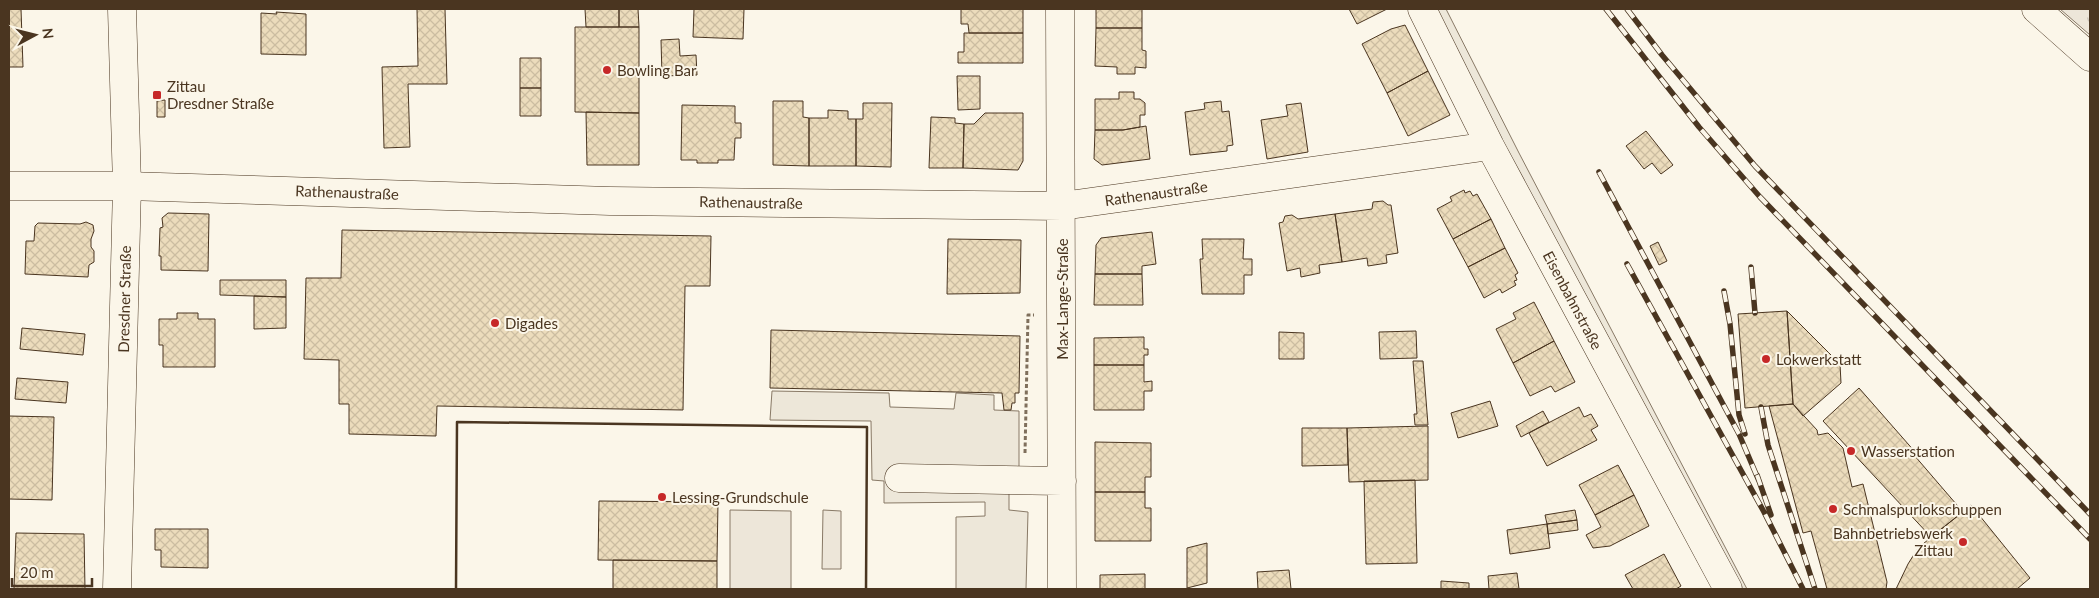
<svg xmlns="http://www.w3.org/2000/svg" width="2099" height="598" viewBox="0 0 2099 598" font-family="Lato,sans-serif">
<defs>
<pattern id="grass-tufts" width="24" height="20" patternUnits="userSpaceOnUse" patternTransform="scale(1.25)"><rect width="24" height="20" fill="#ede6d9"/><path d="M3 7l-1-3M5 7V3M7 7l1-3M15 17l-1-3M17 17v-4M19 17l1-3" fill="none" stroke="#cdc6ba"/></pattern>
<pattern id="building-cross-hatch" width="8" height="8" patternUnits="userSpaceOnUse" patternTransform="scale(1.25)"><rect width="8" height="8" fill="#ecdcbc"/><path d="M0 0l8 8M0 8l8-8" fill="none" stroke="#ccbda1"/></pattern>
</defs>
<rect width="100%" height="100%" fill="#fbf6e9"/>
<path fill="url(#grass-tufts)" stroke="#887966" d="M 2060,9 L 2090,9 L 2090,35 Z"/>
<path fill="#ede6d9" stroke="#887966" d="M 730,510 L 791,511 L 791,589 L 730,589 Z
M 823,510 L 841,511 L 841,569 L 822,569 Z"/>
<path fill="#ede7d9" stroke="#887966" d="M 1432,9 L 1446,9 L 1519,153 L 1747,589 L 1733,589 Z
M 772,391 L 889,393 L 890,407 L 954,409 L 956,393 L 994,395 L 994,410 L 1019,411 L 1019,486 L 1009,486 L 1009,510 L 1028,512 L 1026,589 L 956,589 L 956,517 L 985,516 L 985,502 L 884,503 L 884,481 L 872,480 L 871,421 L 770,420 Z"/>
<path fill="url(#building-cross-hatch)" stroke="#4a3520" d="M 9,9 L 21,9 L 23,67 L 9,67 Z
M 417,9 L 445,9 L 447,84 L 408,84 L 410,147 L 384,148 L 382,67 L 418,66 Z
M 585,9 L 619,9 L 619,27 L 586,27 Z
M 619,9 L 638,9 L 639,27 L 619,27 Z
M 694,9 L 744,9 L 743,39 L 693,37 Z
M 961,9 L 1023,9 L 1023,33 L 969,33 L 968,24 L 961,24 Z
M 1096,9 L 1142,9 L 1142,28 L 1096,28 Z
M 1349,9 L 1387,9 L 1357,24 Z
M 276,12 L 306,14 L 306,55 L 261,54 L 261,13 L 277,14 Z
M 1405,25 L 1428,71 L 1387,93 L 1362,44 L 1391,29 Z
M 575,27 L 639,27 L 639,113 L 575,112 Z
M 1096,28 L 1142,28 L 1142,50 L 1146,51 L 1146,68 L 1135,67 L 1135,74 L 1117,74 L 1117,67 L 1095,66 Z
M 964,33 L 1023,33 L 1023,63 L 958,63 L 958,52 L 964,52 Z
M 679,39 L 680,56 L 696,55 L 697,75 L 662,76 L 661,40 Z
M 520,58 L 541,58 L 541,88 L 520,88 Z
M 1428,71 L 1450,115 L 1408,136 L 1387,93 Z
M 957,76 L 980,76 L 980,109 L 958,110 Z
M 520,88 L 541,88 L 541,116 L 520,116 Z
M 1119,92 L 1134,92 L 1134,99 L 1140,99 L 1145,103 L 1145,115 L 1140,115 L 1140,127 L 1123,130 L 1095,130 L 1095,99 L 1119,99 Z
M 165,100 L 165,117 L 157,117 L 157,101 Z
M 773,101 L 803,101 L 803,117 L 809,118 L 809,166 L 773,165 Z
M 1221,101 L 1222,112 L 1229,111 L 1233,145 L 1227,146 L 1227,151 L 1190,155 L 1185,112 L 1205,109 L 1204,103 Z
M 863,103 L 892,103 L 891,167 L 856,166 L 856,119 L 863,119 Z
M 1301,103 L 1308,152 L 1267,159 L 1261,120 L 1288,116 L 1286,105 Z
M 682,105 L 735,106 L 735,123 L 741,123 L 741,138 L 735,138 L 734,160 L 718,160 L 718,163 L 697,163 L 697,160 L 681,160 Z
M 828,110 L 848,111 L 848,119 L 856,119 L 856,166 L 809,166 L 809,118 L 828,118 Z
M 586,112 L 639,113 L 639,165 L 587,165 Z
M 985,113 L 1023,113 L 1023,161 L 1018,170 L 963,168 L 964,124 L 974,124 Z
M 931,117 L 955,118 L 955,123 L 964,124 L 963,168 L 929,168 Z
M 1146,126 L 1150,159 L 1102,165 L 1094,159 L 1095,130 L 1123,130 Z
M 1646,131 L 1673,165 L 1661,174 L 1652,163 L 1644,169 L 1626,146 Z
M 1464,190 L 1465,193 L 1470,191 L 1473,196 L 1477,194 L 1491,219 L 1453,239 L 1437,209 L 1452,201 L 1450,197 Z
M 1383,201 L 1388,205 L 1391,205 L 1398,253 L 1386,255 L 1387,263 L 1368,266 L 1367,258 L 1342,262 L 1335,214 L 1372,209 L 1373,202 Z
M 168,213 L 209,214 L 208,271 L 161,270 L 161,256 L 159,256 L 160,228 L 163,227 L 162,218 Z
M 1335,214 L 1342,262 L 1319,265 L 1320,273 L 1301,277 L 1300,268 L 1287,271 L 1279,223 L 1283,222 L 1285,216 L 1292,215 L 1298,219 Z
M 1491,219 L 1505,248 L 1468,267 L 1453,239 Z
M 86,222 L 93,225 L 94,231 L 91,239 L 91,247 L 94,251 L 94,262 L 89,265 L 88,277 L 25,274 L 26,241 L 34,241 L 35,226 L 38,223 L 80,224 Z
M 342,230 L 711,236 L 710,286 L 685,286 L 683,410 L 437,406 L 436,436 L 349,434 L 349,404 L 339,404 L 339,360 L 304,359 L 306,278 L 341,278 Z
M 1152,232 L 1156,264 L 1142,266 L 1142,274 L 1095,274 L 1096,245 L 1101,238 Z
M 948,239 L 1021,240 L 1020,293 L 947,294 Z
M 1202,239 L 1244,239 L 1243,259 L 1252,259 L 1252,275 L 1244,275 L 1244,294 L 1202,294 L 1200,259 L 1203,259 Z
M 1658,242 L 1667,261 L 1659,265 L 1650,246 Z
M 1505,248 L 1518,273 L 1515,275 L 1517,280 L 1514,281 L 1516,285 L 1502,293 L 1500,289 L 1484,298 L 1468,267 Z
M 1095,274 L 1142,274 L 1143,305 L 1094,305 Z
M 220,280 L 286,280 L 286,297 L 220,295 Z
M 254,296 L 286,297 L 286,328 L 254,329 Z
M 1534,302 L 1554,341 L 1513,363 L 1496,329 L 1516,319 L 1513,313 Z
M 1787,311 L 1793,404 L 1745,408 L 1738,314 Z
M 1787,311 L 1840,364 L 1841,383 L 1803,416 L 1793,404 Z
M 177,313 L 198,313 L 198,319 L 215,319 L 215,367 L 163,367 L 163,345 L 159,345 L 159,319 L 177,319 Z
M 22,328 L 85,334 L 83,355 L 20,349 Z
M 771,330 L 1020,336 L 1019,393 L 1015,393 L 1015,403 L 1012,403 L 1011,410 L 1004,410 L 1002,393 L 770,388 Z
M 1416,331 L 1417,358 L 1380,359 L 1379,332 Z
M 1279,332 L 1304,333 L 1304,359 L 1279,359 Z
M 1144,337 L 1144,349 L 1148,349 L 1148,355 L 1144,355 L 1144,365 L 1094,365 L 1094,338 Z
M 1554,341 L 1575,382 L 1555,392 L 1551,386 L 1530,396 L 1513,363 Z
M 1413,361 L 1423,361 L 1428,425 L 1415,425 L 1414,414 L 1417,414 Z
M 1094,365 L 1144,365 L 1144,382 L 1152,381 L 1152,391 L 1144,391 L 1144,410 L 1094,410 Z
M 17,378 L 68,382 L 66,403 L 15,399 Z
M 1859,388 L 1916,453 L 1914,455 L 1963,512 L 1931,537 L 1823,421 Z
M 1490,401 L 1498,426 L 1458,438 L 1451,413 Z
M 1793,404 L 1817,430 L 1818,435 L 1828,433 L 1843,448 L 1852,487 L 1863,484 L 1887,582 L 1886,589 L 1827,589 L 1811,531 L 1803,533 L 1769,406 Z
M 1579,407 L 1584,417 L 1591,414 L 1598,426 L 1591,430 L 1597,440 L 1547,466 L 1529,433 Z
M 1543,411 L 1549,422 L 1521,437 L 1516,426 Z
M 9,416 L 54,417 L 52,500 L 9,499 Z
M 1428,426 L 1428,480 L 1349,482 L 1347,428 Z
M 1302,428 L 1347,428 L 1348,465 L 1302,466 Z
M 1095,442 L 1151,443 L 1151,477 L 1145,477 L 1145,492 L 1095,492 Z
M 1618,465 L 1634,495 L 1595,515 L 1579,485 Z
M 1415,480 L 1417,563 L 1366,564 L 1364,481 Z
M 1095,492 L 1145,492 L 1145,508 L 1151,508 L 1151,541 L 1095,541 Z
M 1634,495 L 1649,526 L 1610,546 L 1593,548 L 1586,535 L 1601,527 L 1595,515 Z
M 599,501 L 718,502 L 717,561 L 598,560 Z
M 1971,505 L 2030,578 L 2017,589 L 1896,589 L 1908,564 L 1918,548 Z
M 1575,510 L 1577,520 L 1547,524 L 1545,515 Z
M 1577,520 L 1578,530 L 1548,534 L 1547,524 Z
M 1547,524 L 1550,548 L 1510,554 L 1507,530 Z
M 155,529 L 208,529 L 208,568 L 161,567 L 161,550 L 155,550 Z
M 16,533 L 84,534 L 85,589 L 14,589 Z
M 1207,543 L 1207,583 L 1187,588 L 1187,548 Z
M 1664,554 L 1681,586 L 1676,589 L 1633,589 L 1625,575 Z
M 613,560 L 717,561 L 717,589 L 613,589 Z
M 1289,570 L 1291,589 L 1258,589 L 1257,572 Z
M 1517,573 L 1519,589 L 1489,589 L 1488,576 Z
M 1145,574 L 1145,589 L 1100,589 L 1100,575 Z
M 1441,581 L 1469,583 L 1469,589 L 1441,589 Z"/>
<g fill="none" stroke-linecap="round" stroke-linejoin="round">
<defs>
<path id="minor" d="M 1060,9 L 1062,589
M 1422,9 L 1490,146 L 1728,589
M 2036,9 L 2090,57
M 9,186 L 127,186 L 610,201 L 1062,206 L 1490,146
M 899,478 L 1062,481"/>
<path id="major" d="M 117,589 L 127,186 L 122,9"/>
</defs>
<use href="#minor" stroke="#4a3520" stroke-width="29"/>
<use href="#major" stroke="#4a3520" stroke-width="29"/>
<path stroke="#7f6f5c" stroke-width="3" stroke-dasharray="4 2.5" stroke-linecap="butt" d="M 1025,453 L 1028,315 L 1034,315"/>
<use href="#minor" stroke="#fbf6e9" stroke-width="28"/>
<use href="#major" stroke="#fbf6e9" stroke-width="28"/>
<defs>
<path id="rail" d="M 1606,9 L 1699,127 L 1760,197 L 2090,539
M 1627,9 L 1662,55 L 1755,166 L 2090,514
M 1599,172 L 1739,434 L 1759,481
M 1627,264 L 1764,512 L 1803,589
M 1751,267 L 1755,313
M 1724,291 L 1730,324 L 1739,415 L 1745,434
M 1761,407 L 1768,445 L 1815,589
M 1757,475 L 1771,515"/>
</defs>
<use href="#rail" stroke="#4a3520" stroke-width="5.5"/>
<use href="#rail" stroke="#fbf6e9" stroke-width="4" stroke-dasharray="11" stroke-linecap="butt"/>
<path stroke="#4a3520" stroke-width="2.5" d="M 456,589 L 457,422 L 867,427 L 866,589"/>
</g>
<g fill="#c62828" stroke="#fbf6e9" stroke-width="2">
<circle cx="607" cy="70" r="5"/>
<rect x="152" y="90" width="10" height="10" rx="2.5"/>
<circle cx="495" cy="323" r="5"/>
<circle cx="1766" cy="359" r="5"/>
<circle cx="1851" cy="451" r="5"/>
<circle cx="662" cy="497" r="5"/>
<circle cx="1833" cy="509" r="5"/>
<circle cx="1963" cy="542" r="5"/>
</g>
<g text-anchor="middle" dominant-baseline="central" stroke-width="4" stroke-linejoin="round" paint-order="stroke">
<g font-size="15" fill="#4a3520" stroke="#fbf6e9" text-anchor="start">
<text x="617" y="70">Bowling Bar</text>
<text x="167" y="86">Zittau<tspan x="167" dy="17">Dresdner Straße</tspan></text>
<text x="505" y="323">Digades</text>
<text x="1776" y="359">Lokwerkstatt</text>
<text x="1861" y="451">Wasserstation</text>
<text x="672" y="497">Lessing-Grundschule</text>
<text x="1843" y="509">Schmalspurlokschuppen</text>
<text x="1953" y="533" text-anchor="end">Bahnbetriebswerk<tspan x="1953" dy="17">Zittau</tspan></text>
</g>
<g font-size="15" fill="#4a3520" stroke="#fbf6e9">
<text transform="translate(347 192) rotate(2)">Rathenaustraße</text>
<text transform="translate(1156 193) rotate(-8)">Rathenaustraße</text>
<text transform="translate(751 202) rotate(1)">Rathenaustraße</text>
<text transform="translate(124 299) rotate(-89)">Dresdner Straße</text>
<text transform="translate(1062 299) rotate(-90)">Max-Lange-Straße</text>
<text transform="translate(1573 300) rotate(62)">Eisenbahnstraße</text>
</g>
</g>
<rect width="2099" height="598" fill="none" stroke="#4a3520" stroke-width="20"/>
<g transform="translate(35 35) rotate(83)" stroke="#fbf6e9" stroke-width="4" paint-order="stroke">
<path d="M0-4L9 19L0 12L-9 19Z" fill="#4a3520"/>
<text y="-8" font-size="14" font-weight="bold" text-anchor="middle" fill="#4a3520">N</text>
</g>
<path d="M12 578v8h80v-8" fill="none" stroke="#4a3520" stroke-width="2.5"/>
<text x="20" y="578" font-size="15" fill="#4a3520" stroke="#fbf6e9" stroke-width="4" paint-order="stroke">20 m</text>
</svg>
